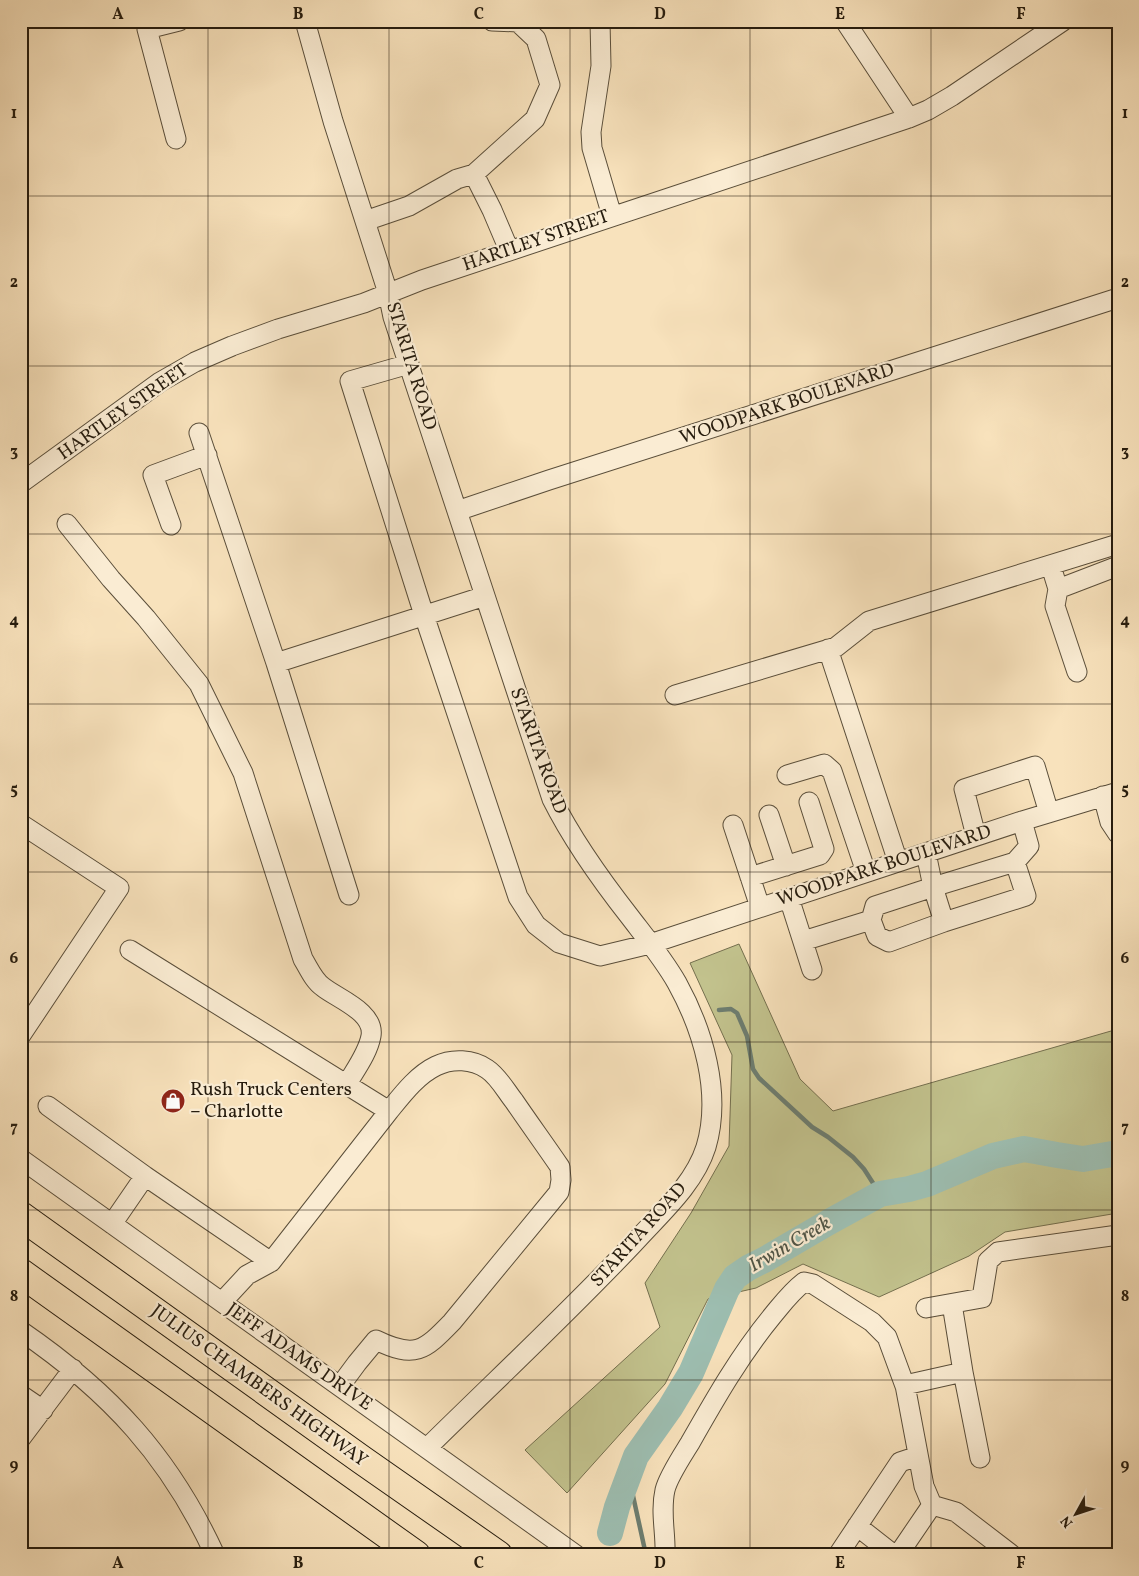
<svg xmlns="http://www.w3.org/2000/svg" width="1139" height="1576" viewBox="0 0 1139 1576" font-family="Vollkorn,serif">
<rect width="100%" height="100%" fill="#f8e2bc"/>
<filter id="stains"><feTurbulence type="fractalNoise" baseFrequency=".004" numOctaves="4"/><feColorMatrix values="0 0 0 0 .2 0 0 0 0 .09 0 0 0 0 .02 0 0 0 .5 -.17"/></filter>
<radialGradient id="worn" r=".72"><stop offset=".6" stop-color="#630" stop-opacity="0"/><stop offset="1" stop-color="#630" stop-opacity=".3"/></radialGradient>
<path fill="#c2c28d" stroke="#746f4e" d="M 739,944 L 800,1079 L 833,1111 L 1118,1029 L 1118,1213 L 1005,1232 L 969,1256 L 879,1297 L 803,1264 L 756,1288 L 708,1299 L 665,1384 L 567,1493 L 525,1450 L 660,1327 L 645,1283 L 691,1213 L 729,1146 L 732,1055 L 690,963 Z"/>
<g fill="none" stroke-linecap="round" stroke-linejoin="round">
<path stroke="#6d7d70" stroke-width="4.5" d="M 719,1010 L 731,1009 L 737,1013 L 747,1036 L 753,1069 L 759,1078 L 812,1127 L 828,1137 L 853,1157 L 864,1169 L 880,1194
M 628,1473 L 646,1555"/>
<path stroke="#9dbeb1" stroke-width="26" d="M 610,1533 L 617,1507 L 636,1456 L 670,1408 L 691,1373 L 727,1289 L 735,1277 L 748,1268 L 764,1260 L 829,1222 L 880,1194 L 909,1189 L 927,1184 L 993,1156 L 1024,1149 L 1057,1155 L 1083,1159 L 1118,1153"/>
<defs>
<path id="minor" d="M 305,21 L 333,121 L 388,293 L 393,317 L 552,799 C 573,841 601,880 630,917 C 646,938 664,960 677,983 C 703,1030 722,1093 706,1147 C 694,1185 660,1214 634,1243 C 567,1314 496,1380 427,1448
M 600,21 L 601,66 L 591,132 L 592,148 L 612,216
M 845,21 L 909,118
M 176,139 L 147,29 L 179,21
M 474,174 L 535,119 L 550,85 L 536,39 L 518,22 L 492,21
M 365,221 L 409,206 L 457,179 L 474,174 L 492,210 L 509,250
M 409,364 L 350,381 L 424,615 L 518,897 L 536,925 L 559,943 L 600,956 L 650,944 L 1022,821 L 1118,792
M 199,433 L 276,663 L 485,596
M 21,483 L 160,382 L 195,362 L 232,346 L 278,329 L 364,303 L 422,280 L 909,118 L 928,110 L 952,96 L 1063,21
M 457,511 L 549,480 L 1118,298
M 67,524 L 111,579 L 146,618 L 199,684 L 243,773 L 303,959 C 309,969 314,981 323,987 C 338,999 375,1012 371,1036 C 368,1053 355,1070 347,1084
M 171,525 L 153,475 L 207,455
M 1051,566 L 1058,589 L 1055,606 L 1077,672
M 1058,589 L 1118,566
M 828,649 L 898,862
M 276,663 L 349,895
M 675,695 L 836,647 L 869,621 L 1118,544
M 787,775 L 824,764 L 832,771 L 866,872
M 1103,796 L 1110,822 L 1118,834
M 769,815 L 786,866
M 21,824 L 119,888 L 21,1035
M 733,825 L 760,907
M 976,836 L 964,789 L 1035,766 L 1049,813
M 926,853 L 933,887 L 1015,862 L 1029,846 L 1022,821
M 750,877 L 820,855 L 824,849 L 809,802
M 789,898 L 812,970
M 944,922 L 889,942 L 877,936 L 871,920 L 875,906 L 933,887 L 944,922 L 1026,896 L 1015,862
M 803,941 L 871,920
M 130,950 L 389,1111 L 271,1262 L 247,1275 L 222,1302
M 48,1106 L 145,1176 L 271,1262
M 21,1159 L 576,1555
M 112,1224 L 145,1176
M 926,1308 L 982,1298 L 988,1261 L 998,1252 L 1118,1235
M 21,1331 C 110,1392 170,1457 215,1555
M 963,1372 L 980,1458
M 340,1386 L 357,1363 L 376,1340 C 415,1359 424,1351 452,1322 L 559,1192 L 561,1180 L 560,1167 C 545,1145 529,1123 514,1101 C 506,1091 498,1076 487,1069 C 473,1059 452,1058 436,1066 C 417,1075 402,1095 389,1111
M 21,1395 L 43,1410
M 21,1438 L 73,1369
M 932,1505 L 924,1486 L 905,1385 L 963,1372 L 952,1304
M 932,1505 L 956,1512 L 1012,1555
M 857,1526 L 894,1555
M 665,1555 C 666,1533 660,1512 665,1490 C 668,1477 682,1456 690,1443 C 715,1399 740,1355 773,1315 C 783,1303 791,1292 804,1282 L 813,1284 L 827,1293 L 872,1322 L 887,1337 L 905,1386
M 838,1555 L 900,1462 L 918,1456
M 898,1555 L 932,1505"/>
<path id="highway" d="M 21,1216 L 362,1460 L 498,1555
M 21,1273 L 416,1555"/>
</defs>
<use href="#minor" stroke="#5a4e3a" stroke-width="21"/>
<use href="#highway" stroke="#261c0e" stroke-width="30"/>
<use href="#minor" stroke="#faecd3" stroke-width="19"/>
<use href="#highway" stroke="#f8e2bc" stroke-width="28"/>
</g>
<path fill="none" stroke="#261c0e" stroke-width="1" stroke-opacity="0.55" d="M 208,21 L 208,1555M 389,21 L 389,1555M 570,21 L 570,1555M 750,21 L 750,1555M 931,21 L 931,1555M 21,196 L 1118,196M 21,366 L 1118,366M 21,534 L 1118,534M 21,704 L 1118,704M 21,872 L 1118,872M 21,1042 L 1118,1042M 21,1210 L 1118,1210M 21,1380 L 1118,1380"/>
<defs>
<symbol id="shop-disc" viewBox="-11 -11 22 22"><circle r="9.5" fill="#8f2418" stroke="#faecd3"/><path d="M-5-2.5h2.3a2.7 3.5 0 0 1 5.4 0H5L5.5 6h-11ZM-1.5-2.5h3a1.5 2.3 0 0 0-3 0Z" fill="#fff"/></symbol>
</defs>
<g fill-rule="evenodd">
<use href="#shop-disc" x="159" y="1087" width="28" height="28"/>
</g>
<g text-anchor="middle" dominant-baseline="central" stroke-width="4.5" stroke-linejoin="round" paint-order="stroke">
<g font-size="19" fill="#261c0e" stroke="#faecd3">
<text transform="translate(536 241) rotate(-19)">HARTLEY STREET</text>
<text transform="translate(411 366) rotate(73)">STARITA ROAD</text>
<text transform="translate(787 404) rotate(-18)">WOODPARK BOULEVARD</text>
<text transform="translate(123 412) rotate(-35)">HARTLEY STREET</text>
<text transform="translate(538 751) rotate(70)">STARITA ROAD</text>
<text transform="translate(884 866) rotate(-18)">WOODPARK BOULEVARD</text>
<text transform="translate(639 1235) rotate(-48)">STARITA ROAD</text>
<text transform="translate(299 1357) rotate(35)">JEFF ADAMS DRIVE</text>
<text transform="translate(259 1386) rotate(36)">JULIUS CHAMBERS HIGHWAY</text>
</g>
<g font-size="19" fill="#261c0e" stroke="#faecd3" text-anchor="start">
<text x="190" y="1090">Rush Truck Centers<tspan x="190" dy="22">– Charlotte</tspan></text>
</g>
<g font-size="20" font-style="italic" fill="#505547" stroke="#faecd3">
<text transform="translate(790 1245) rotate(-30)">Irwin Creek</text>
</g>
</g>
<rect width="1139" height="1576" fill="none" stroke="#f8e2bc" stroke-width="55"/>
<g transform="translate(1076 1514) rotate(230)" stroke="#faecd3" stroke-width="4" paint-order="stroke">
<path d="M0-4L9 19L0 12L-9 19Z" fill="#261c0e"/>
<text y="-8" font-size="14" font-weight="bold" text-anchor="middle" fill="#261c0e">N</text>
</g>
<rect x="28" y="28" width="1084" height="1520" fill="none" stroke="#261c0e" stroke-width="2"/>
<g font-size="16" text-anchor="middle" font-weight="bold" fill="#261c0e">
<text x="118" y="19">A</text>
<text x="298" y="19">B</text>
<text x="479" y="19">C</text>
<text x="660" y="19">D</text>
<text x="840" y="19">E</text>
<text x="1021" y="19">F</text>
<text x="14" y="118">1</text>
<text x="1125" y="118">1</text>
<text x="14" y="287">2</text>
<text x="1125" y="287">2</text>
<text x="14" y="456">3</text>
<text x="1125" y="456">3</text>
<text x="14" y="625">4</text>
<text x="1125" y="625">4</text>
<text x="14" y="794">5</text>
<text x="1125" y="794">5</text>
<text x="14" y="963">6</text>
<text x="1125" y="963">6</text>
<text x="14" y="1132">7</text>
<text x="1125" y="1132">7</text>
<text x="14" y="1301">8</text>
<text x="1125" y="1301">8</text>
<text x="14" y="1470">9</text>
<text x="1125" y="1470">9</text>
<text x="118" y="1568">A</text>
<text x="298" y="1568">B</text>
<text x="479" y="1568">C</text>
<text x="660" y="1568">D</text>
<text x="840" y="1568">E</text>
<text x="1021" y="1568">F</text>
</g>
<rect width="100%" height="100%" filter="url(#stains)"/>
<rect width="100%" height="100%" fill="url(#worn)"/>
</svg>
